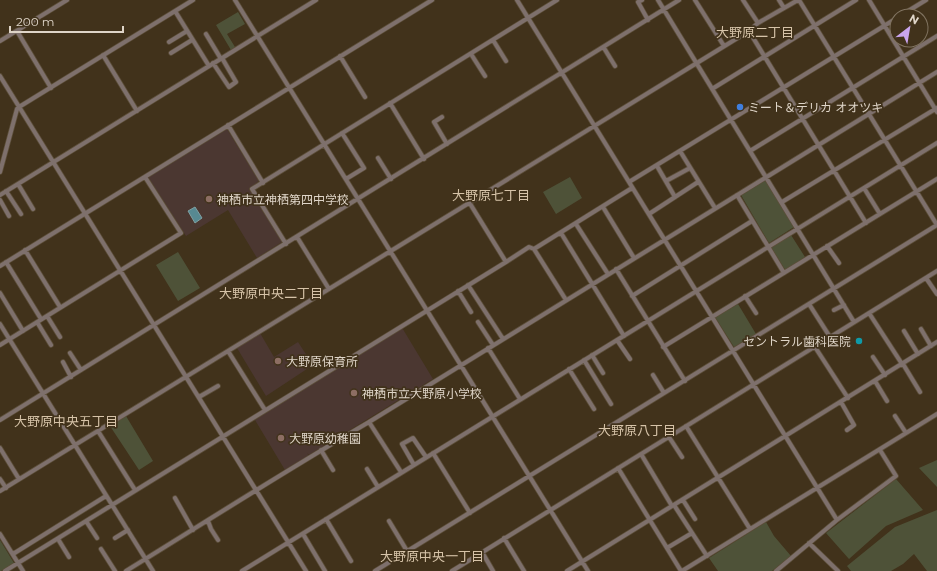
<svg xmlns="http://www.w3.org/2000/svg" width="937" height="571" viewBox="0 0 937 571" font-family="Montserrat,'Noto Sans JP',sans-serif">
<rect width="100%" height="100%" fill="#41321b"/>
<path fill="#4b3731" d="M 227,129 L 259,181 L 249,189 L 282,242 L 257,258 L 228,210 L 186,236 L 148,177 Z
M 401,326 L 433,379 L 309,455 L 307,453 L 309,456 L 285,470 L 255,420 Z
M 260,333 L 274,357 L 298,342 L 313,365 L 266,396 L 237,348 Z"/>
<path fill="#4e5238" d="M 238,12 L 245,24 L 227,34 L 235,47 L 231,50 L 216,25 Z
M 570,177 L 582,198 L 556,214 L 543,192 Z
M 764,181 L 766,181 L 794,227 L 769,243 L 741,195 Z
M 791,235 L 805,257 L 786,270 L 784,268 L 771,247 Z
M 178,252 L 200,288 L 178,301 L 156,265 Z
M 738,304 L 756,334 L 734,347 L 715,317 Z
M 126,416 L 153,461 L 139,470 L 110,426 Z
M 937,460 L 937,487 L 919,468 Z
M 896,479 L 923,510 L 886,526 L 849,559 L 826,533 Z
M 937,510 L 937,571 L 927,571 L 914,554 L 903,564 L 891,571 L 851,571 L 847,566 L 895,527 Z
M 766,522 L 774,536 L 791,556 L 772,571 L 718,571 L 709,558 Z
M 0,540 L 14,563 L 1,571 L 0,571 Z"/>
<path fill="#578992" stroke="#80a0a2" d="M 195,207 L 202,218 L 195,223 L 188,211 Z"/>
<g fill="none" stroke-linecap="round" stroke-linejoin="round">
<defs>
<path id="minor" d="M 235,0 L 588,571
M 517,0 L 837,520
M 642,0 L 638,2 L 648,20
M 658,0 L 854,322
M 695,0 L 724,46
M 743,0 L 758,23
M 779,0 L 784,8
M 799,0 L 937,225
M 869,0 L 937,112
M 175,11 L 209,66
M 900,16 L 926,0
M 17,31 L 51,88
M 749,31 L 866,223
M 206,34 L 221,59
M 493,40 L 506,61
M 0,41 L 67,0
M 169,42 L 187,31
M 604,48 L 615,66
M 171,53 L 192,40
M 471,54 L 485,76
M 103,55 L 137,111
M 340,56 L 365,97
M 213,63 L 229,87 L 236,82 L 222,58
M 0,76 L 306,571
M 712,89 L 856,0
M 390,103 L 424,159
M 442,117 L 434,122 L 447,144
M 228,125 L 263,183
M 342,133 L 364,168 L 346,179
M 680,151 L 715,208
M 750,151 L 937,36
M 378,158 L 391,179
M 657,166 L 675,197
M 0,172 L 17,109 L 19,107 L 193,0
M 666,181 L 690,168
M 629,182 L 897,18
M 18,184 L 33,209
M 864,188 L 880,214
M 6,191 L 21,214
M 0,195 L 316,0
M 737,195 L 784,273
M 0,200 L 9,216
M 469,202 L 506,262
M 782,202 L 937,108
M 603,207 L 634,258
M 649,214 L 698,182
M 576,224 L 608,274
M 561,233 L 624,336
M 297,237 L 329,289
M 286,244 L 252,189 L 557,0
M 827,246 L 839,263
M 534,249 L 566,300
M 25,250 L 60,307
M 6,262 L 41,319
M 0,266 L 432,0
M 616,269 L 685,381
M 926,278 L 937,294
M 468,285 L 503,339
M 458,291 L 471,312
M 0,293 L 23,331
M 632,296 L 752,221
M 745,296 L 756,313
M 809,304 L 830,337
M 834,310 L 844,305
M 869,313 L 902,364
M 47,316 L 60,337
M 37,322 L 51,345
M 478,322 L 493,345
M 0,324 L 153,571
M 921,329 L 931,346
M 904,331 L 918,354
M 617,340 L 630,359
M 0,345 L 181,233 L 145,177
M 663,347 L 937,179
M 815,347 L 848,398
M 488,348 L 520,399
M 228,351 L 265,410
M 70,353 L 81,370
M 592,355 L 603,373
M 873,357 L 885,375
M 584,360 L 611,404
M 63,362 L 71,377
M 903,364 L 920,392
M 569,369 L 594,409
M 653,375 L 664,393
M 875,381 L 887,401
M 199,397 L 218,386
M 841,402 L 854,425 L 847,430
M 895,416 L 906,433
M 0,420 L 679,0
M 369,422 L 401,472
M 686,426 L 750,529
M 98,431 L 135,490
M 669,437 L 682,457
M 0,448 L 19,479
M 321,450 L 333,470
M 433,453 L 470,513
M 641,454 L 672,506
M 414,465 L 402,444 L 413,438 L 426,457
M 618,468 L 681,571
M 367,469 L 378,487
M 0,479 L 6,488
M 0,491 L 749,31 L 758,23 L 798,0
M 175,498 L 193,530
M 683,500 L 695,519
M 674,505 L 707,556
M 326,519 L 351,561
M 86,521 L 97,538
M 208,521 L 211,529 L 218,540
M 389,521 L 407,551
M 0,534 L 23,571
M 303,534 L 325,571
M 115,538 L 128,530
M 504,538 L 524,571
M 58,539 L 69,557
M 809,543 L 838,571
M 667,548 L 692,533
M 101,549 L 115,571
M 482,552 L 493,571
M 13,554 L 106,496
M 5,571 L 506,262 L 529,247 L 534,249 L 632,188
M 126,571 C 207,521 287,470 369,422 L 937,72
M 242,571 L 937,143
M 375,571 L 937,225
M 452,571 L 937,271
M 567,571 L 937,342
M 682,571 L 937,414
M 776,571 L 837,520 L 896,476 L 880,450"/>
</defs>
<use href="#minor" stroke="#5d4f3a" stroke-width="5.5"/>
<use href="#minor" stroke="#7e706c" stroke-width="4"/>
</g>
<circle fill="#3f7fe0" stroke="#41321b" stroke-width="1.5" cx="740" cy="107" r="4"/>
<g fill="#8d6e63" stroke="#41321b" stroke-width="1.5">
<circle cx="209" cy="199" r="4"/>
<circle cx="278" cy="361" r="4"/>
<circle cx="354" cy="393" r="4"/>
<circle cx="281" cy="438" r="4"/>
</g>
<circle fill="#0f9aa8" stroke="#41321b" stroke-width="1.5" cx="859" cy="341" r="4"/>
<g text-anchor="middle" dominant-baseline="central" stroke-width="3.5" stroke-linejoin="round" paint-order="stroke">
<g font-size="12" fill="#dfd5c8" stroke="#41321b" text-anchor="start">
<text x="748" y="107">ミート＆デリカ オオツキ</text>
<text x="217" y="199">神栖市立神栖第四中学校</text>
<text x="851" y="341" text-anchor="end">セントラル歯科医院</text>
<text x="286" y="361">大野原保育所</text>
<text x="362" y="393">神栖市立大野原小学校</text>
<text x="289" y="438">大野原幼稚園</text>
</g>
<g font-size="13" fill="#d6c3a8" stroke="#41321b">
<text x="755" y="32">大野原二丁目</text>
<text x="491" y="195">大野原七丁目</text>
<text x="271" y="293">大野原中央二丁目</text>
<text x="66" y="421">大野原中央五丁目</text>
<text x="637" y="430">大野原八丁目</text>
<text x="432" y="556">大野原中央一丁目</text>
</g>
</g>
<g transform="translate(909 28) rotate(31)"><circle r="19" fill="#41321b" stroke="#807360"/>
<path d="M0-3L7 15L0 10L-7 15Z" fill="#c9a5ee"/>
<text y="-6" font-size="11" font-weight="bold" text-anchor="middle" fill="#dfd5c8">N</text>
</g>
<path d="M10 26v6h113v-6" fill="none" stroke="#dfd5c8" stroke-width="2"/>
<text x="16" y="26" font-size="12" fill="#dfd5c8" stroke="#41321b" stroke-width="3" paint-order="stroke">200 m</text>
</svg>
